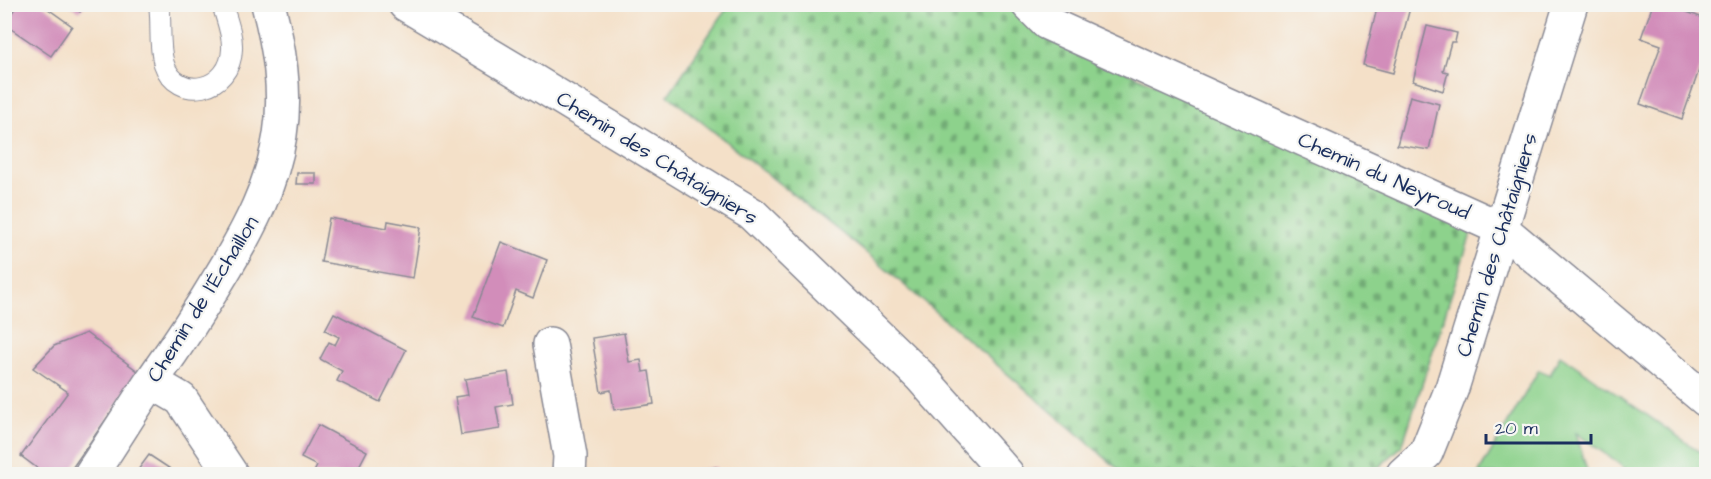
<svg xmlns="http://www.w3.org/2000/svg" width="1711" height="479" viewBox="0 0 1711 479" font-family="'Architects Daughter',sans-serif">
<defs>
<pattern id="cemetery-stones" width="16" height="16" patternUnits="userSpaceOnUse" patternTransform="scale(1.5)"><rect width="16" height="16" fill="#8dd28c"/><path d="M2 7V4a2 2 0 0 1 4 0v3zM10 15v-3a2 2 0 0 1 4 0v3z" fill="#72ab76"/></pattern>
</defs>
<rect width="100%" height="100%" fill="#f6f6f2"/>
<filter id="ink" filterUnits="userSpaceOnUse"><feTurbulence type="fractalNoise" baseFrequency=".0167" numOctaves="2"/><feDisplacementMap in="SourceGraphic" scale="12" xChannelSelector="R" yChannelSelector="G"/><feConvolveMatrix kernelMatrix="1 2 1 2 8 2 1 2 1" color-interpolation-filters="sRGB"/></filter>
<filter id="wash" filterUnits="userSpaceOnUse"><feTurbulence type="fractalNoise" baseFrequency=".008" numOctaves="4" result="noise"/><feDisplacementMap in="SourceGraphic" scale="24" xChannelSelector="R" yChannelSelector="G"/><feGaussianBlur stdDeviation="1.35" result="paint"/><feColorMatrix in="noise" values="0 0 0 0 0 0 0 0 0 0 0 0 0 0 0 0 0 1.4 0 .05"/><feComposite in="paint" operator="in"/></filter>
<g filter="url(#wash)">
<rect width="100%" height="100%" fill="#f4e0c8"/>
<path fill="url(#cemetery-stones)" stroke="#548075" stroke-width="1.5" d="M 729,5 L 1007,5 L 1041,33 L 1473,228 L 1402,446 L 1371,474 L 1124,474 L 874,259 L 668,95 Z"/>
<path fill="#8dd28c" stroke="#548075" stroke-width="1.5" d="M 1560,355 L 1706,456 L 1706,471 L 1704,474 L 1633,474 L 1576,433 L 1588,474 L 1478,474 L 1539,370 L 1550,375 Z"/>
<g id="blocks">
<path fill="#d28dba" d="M 18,4 L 41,4 L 72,26 L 51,56 L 4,24 Z
M 68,4 L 85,4 L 80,12 Z
M 1378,4 L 1411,4 L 1393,73 L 1363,65 Z
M 1653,4 L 1665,4 L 1706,19 L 1706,50 L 1682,119 L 1640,104 L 1661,45 L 1641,38 Z
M 1427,26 L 1457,33 L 1455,42 L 1451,42 L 1443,71 L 1448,72 L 1443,91 L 1413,81 Z
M 1410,96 L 1439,104 L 1429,150 L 1397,145 Z
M 297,173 L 316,173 L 316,184 L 296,184 Z
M 329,218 L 387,228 L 388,221 L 421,227 L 413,278 L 321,262 Z
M 501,242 L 547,260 L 533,298 L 516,291 L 503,328 L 473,317 Z
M 334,313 L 406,350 L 380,402 L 337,381 L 342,371 L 320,359 L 329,342 L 335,345 L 339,337 L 325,330 Z
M 86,333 L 139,372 L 68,474 L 45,474 L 21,456 L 68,392 L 33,368 L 54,346 Z
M 624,333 L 629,362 L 641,360 L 643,372 L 649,371 L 654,404 L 614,410 L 611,390 L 601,392 L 592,338 Z
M 508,372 L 513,404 L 496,407 L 500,429 L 461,435 L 455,397 L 468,395 L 465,379 Z
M 318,425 L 367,451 L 355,474 L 313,474 L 317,466 L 301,458 Z
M 149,455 L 178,474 L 135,474 Z
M 716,467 L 717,474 L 677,474 L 676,473 Z"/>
</g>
</g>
<g filter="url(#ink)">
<use href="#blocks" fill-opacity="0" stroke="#888893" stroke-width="1.5"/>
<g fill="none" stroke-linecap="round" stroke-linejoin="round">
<defs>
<path id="lane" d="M 159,4 C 162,24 158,45 164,64 C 177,103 231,91 232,49 C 233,35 226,18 222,4"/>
<path id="street" d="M 405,4 L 527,77 L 752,214 L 920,376 L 1007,474
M 1028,4 L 1047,23 L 1502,229 L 1706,400
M 550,344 L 570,456 L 569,474
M 152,382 L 181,399 L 231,474
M 91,474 C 112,443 132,410 153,379 C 178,344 201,309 223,272 C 249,229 272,186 280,135 C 287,91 279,46 268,4
M 1403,474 L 1426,453 L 1452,388 L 1571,4"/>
</defs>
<use href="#lane" stroke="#888893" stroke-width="22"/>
<use href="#street" stroke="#888893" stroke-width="36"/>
<use href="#lane" stroke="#fff" stroke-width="20"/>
<use href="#street" stroke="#fff" stroke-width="33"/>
</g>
</g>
<g text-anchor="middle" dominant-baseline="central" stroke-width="4.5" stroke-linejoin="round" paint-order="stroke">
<g font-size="21" fill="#1b2f5e" stroke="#f6f6f2">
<text transform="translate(657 158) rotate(32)">Chemin des Châtaigniers</text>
<text transform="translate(1384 176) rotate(24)">Chemin du Neyroud</text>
<text transform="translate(1497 245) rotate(-73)">Chemin des Châtaigniers</text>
<text transform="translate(203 299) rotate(-58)">Chemin de l'Échaillon</text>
</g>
</g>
<rect width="1711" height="479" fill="none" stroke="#f6f6f2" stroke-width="24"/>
<path d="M1486 434v9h105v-9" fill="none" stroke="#1b2f5e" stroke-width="3"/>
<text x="1495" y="434" font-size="18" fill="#1b2f5e" stroke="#f6f6f2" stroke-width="4.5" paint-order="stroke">20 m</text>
</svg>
